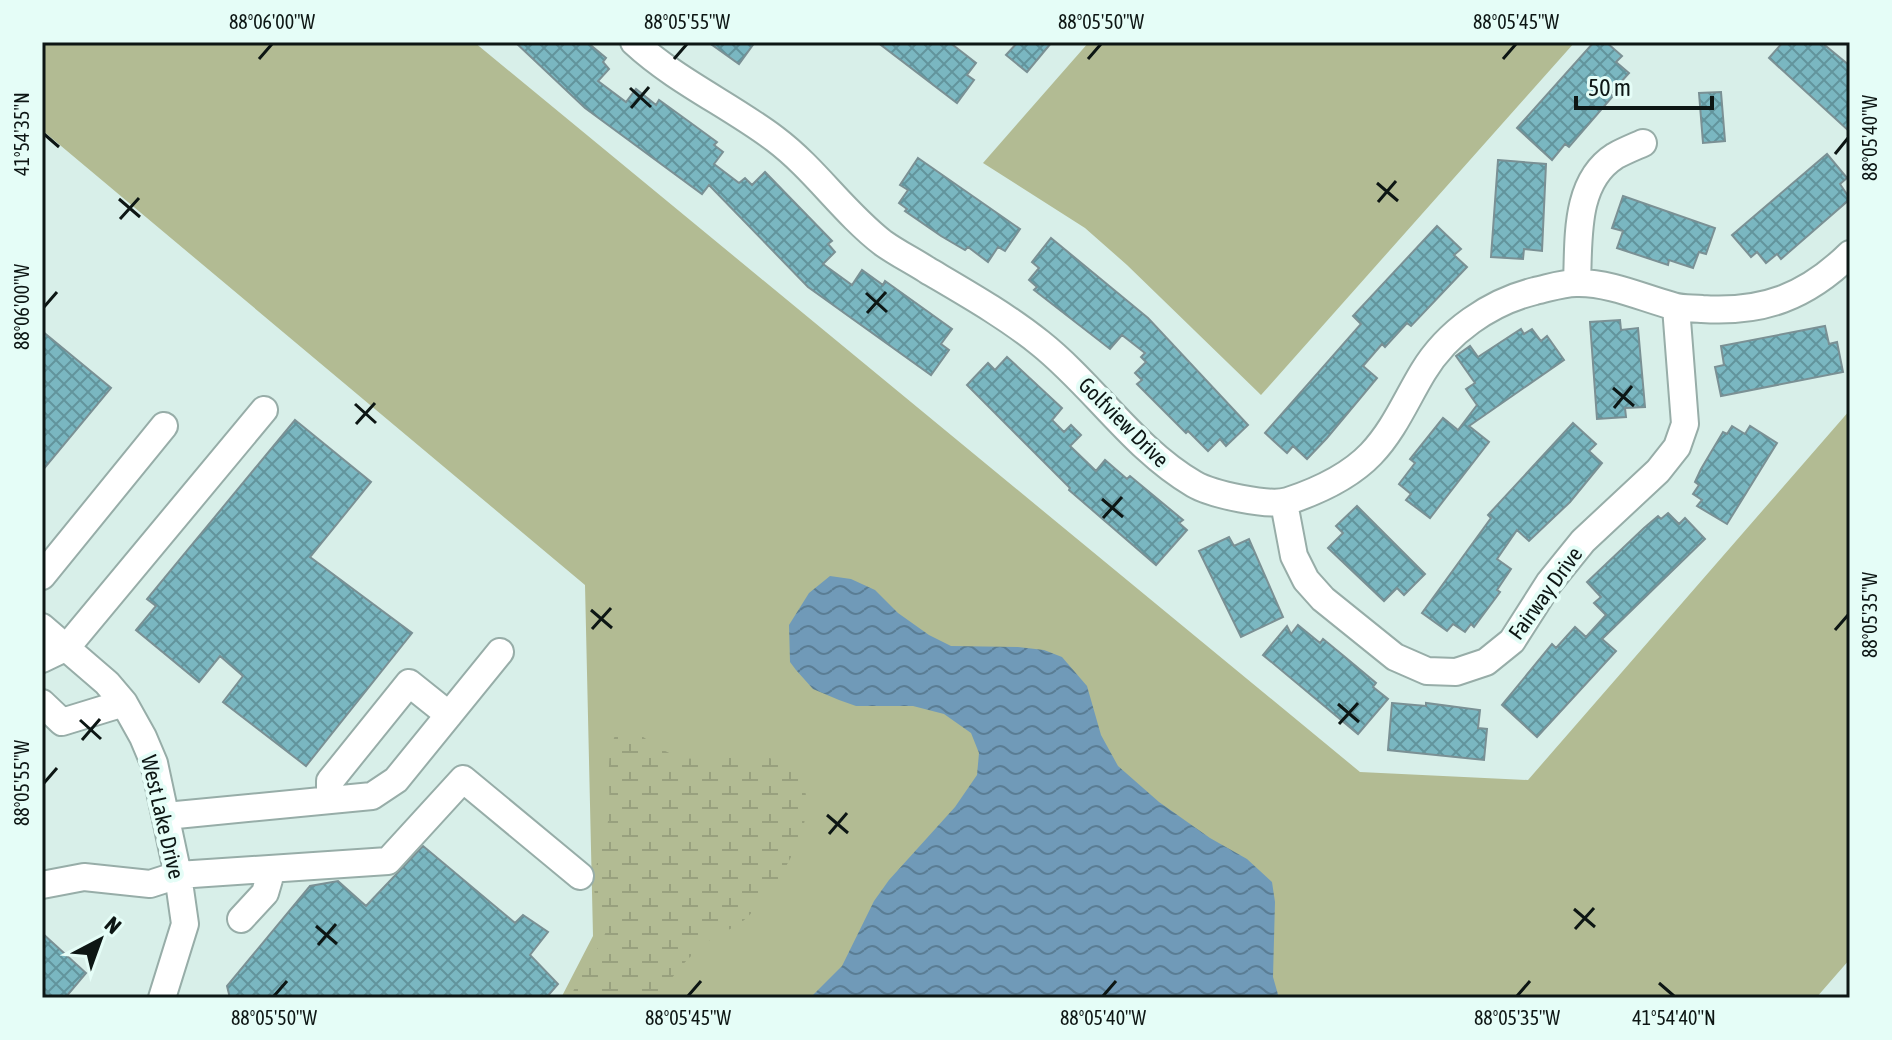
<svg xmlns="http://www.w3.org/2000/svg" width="1892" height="1040" viewBox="0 0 1892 1040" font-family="'Asap Condensed',sans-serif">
<defs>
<pattern id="wetland-marsh" width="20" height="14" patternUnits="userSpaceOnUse" patternTransform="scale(2)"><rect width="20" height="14" fill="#b2bb93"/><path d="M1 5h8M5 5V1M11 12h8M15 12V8" fill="none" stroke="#98a07e"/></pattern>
<pattern id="water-waves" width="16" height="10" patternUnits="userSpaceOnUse" patternTransform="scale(2)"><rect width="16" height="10" fill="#709ab8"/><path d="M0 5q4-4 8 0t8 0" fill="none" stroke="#5a7d94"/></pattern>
<pattern id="building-cross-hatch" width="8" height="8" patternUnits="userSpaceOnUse" patternTransform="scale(2)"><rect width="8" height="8" fill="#7ab7c1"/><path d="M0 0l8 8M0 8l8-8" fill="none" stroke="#62949c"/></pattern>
</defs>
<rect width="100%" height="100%" fill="#d8efe9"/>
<path fill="#b2bb93" d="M 42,42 L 474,42 L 1360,772 L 1528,780 L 1850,410 L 1850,959 L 1816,998 L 561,998 L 593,936 L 585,585 L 42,130 Z
M 1089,42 L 1575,42 L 1261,395 L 1127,265 L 1085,228 L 983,163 Z"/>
<path fill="url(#wetland-marsh)" d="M 631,728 C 646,739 665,754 684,758 C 700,761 717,754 732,753 C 746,752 767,756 780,762 C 844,791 777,892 743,921 C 734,929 721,932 711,939 C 689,955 672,975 659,998 L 570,998 C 581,973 598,952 608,927 C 605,917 599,908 596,899 C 588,873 605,846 608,821 C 613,790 602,757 618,730 Z"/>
<path fill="url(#water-waves)" d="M 830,576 L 851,579 L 875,590 L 898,613 L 929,635 L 951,646 L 1018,647 L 1044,650 L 1062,657 L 1087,686 L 1101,735 L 1118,766 L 1159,802 L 1210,838 L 1247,859 L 1272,882 L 1275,902 L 1273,977 L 1279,998 L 810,998 L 842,966 L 874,901 L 889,880 L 955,807 L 977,775 L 979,753 L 971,733 L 944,714 L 913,706 L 856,706 L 839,700 L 813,689 L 796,670 L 790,662 L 789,625 L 809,593 Z"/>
<path fill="url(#building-cross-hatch)" stroke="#7a9094" stroke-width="2" d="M 515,42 L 587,42 L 606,58 L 603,62 L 609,69 L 598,81 L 626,102 L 636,89 L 656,105 L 659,100 L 684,118 L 717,142 L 714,145 L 723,152 L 714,164 L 739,183 L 745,178 L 752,185 L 765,172 L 832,241 L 828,244 L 835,252 L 823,264 L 852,285 L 862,270 L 883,285 L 885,281 L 952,329 L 941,344 L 949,350 L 931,375 L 808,287 L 709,185 L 702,194 L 585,108 Z
M 708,42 L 755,42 L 739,64 Z
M 877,42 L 949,42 L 976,63 L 967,75 L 974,80 L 957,103 Z
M 1018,42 L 1052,42 L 1027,72 L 1006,55 Z
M 1594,42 L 1606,42 L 1622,56 L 1616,62 L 1629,73 L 1610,94 L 1613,96 L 1569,147 L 1565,144 L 1552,160 L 1517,128 Z
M 1783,42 L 1821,42 L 1850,66 L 1850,132 L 1769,58 Z
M 1721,92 L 1725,141 L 1703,143 L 1699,93 Z
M 1827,154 L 1847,178 L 1840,184 L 1850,199 L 1781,259 L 1777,254 L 1766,263 L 1757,252 L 1751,257 L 1732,235 Z
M 918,158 L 1020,229 L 1005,251 L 998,247 L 988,262 L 968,247 L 965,250 L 941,236 L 905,211 L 907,209 L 899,203 L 908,190 L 900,185 Z
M 1498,160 L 1546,164 L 1542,251 L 1524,249 L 1523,259 L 1491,257 Z
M 1623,196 L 1715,228 L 1706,254 L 1699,252 L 1693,268 L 1669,260 L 1668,265 L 1617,248 L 1623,231 L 1612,228 Z
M 1437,226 L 1461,249 L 1454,255 L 1467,267 L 1411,326 L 1407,323 L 1385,347 L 1382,344 L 1363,366 L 1377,378 L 1327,438 L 1307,459 L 1293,446 L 1287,453 L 1265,433 L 1361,324 L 1353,316 Z
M 1051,238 L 1148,318 L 1248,425 L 1226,446 L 1220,439 L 1208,451 L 1188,431 L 1186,433 L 1137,384 L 1142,380 L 1135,373 L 1146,362 L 1141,357 L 1145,353 L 1122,335 L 1110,349 L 1034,290 L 1037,287 L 1029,280 L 1039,268 L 1032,262 Z
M 1620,320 L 1621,330 L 1638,328 L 1645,407 L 1625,408 L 1626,417 L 1597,419 L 1590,322 Z
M 1825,326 L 1829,344 L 1837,342 L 1843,372 L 1721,396 L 1715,367 L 1724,365 L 1721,346 Z
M 1521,329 L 1524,334 L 1532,329 L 1541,341 L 1547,336 L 1564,360 L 1469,426 L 1489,442 L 1430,518 L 1406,500 L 1411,494 L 1399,484 L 1415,463 L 1410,459 L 1443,418 L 1458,430 L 1477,405 L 1466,389 L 1475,383 L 1456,356 L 1470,346 L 1478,357 Z
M 42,331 L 111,388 L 42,471 Z
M 1007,357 L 1062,408 L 1052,420 L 1064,432 L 1071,425 L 1081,435 L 1070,446 L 1096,471 L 1105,460 L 1127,479 L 1130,476 L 1183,520 L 1179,523 L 1187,530 L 1156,565 L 1069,490 L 1070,488 L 967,385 L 988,363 L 995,370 Z
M 295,420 L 371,482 L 310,557 L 412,633 L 306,766 L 223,702 L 243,676 L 220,656 L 199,682 L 136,630 L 156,606 L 147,599 Z
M 1573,423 L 1596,444 L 1589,451 L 1602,463 L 1570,502 L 1529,541 L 1517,530 L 1497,559 L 1511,569 L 1497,590 L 1500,592 L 1474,627 L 1471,624 L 1465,632 L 1453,624 L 1447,631 L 1422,613 L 1491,518 L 1488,515 Z
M 1732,426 L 1745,434 L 1750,426 L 1777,443 L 1727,524 L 1697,506 L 1702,500 L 1693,494 L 1699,485 L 1695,482 L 1701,469 L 1723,432 L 1727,434 Z
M 1357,506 L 1425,574 L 1404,595 L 1397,588 L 1384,601 L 1328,548 L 1343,533 L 1336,526 Z
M 1668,513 L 1679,524 L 1685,518 L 1705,539 L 1602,639 L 1616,651 L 1537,737 L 1502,705 L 1552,644 L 1556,648 L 1575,627 L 1586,637 L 1606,615 L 1594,603 L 1601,597 L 1587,582 L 1644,528 L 1658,516 L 1661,519 Z
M 1229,537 L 1234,546 L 1249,539 L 1283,617 L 1241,637 L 1199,551 Z
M 1298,625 L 1320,643 L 1323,639 L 1345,657 L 1376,683 L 1373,687 L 1388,699 L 1358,734 L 1263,655 L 1287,626 L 1291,634 Z
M 1392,703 L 1426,706 L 1426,703 L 1480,710 L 1478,728 L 1487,729 L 1484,760 L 1388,750 Z
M 423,846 L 515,923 L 523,915 L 548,932 L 530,955 L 558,984 L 546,998 L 230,998 L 227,986 L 310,886 L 338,881 L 366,906 Z
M 42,933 L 86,973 L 65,998 L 42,998 Z"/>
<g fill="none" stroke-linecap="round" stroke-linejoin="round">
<defs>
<path id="minor" d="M 634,42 C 676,81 730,105 775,139 C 815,169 843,212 883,243 C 897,253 913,261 927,270 C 966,293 1005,315 1040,343 C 1094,386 1134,449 1194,484 C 1211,494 1269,507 1288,501 C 1318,491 1349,477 1371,454 C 1394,430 1406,400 1423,372 C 1447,332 1490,302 1535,291 C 1549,288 1565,282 1579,283 C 1611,283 1643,298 1673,306 C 1682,309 1693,308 1702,309 C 1763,313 1806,297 1850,254
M 1577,282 C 1579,240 1574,182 1615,156 C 1624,151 1634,147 1643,143
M 1284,503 L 1294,556 L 1306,580 L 1323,599 L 1395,657 L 1427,671 L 1456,672 L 1486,662 L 1512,641 L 1549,583 L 1583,541 L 1658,471 L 1677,447 L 1685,424 L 1676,307
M 42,576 L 164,426
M 42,627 L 107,683 L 124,703 L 143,737 L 154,763 L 178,875 L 185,924 L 162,998
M 42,659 L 67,647 L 264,410
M 42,703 L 62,722 L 124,703
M 330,799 L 330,781 L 409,683 L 449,715
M 166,816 L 372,796 L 396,780 L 500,652
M 42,885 L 84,877 L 150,884 L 178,875 L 388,861 L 463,779 L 580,876
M 241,919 L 265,893 L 272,869"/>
</defs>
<use href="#minor" stroke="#97ada8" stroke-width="30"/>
<use href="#minor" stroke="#fff" stroke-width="26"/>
</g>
<path fill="none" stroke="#0d1614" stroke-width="3" d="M 259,59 L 272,44M 674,59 L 687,44M 1088,59 L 1101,44M 1503,59 L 1516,44M 630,88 L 651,107M 631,108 L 649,87M 44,134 L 59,147M 1835,154 L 1848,138M 1377,183 L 1398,201M 119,199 L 140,217M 1378,202 L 1396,181M 120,219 L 139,198M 866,293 L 887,312M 44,307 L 57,292M 867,313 L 886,292M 1613,388 L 1634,406M 355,404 L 376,423M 1614,408 L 1632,386M 356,424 L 375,403M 1102,499 L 1123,517M 1103,518 L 1122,497M 591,610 L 612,628M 592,629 L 611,608M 1835,630 L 1848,615M 1338,704 L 1359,722M 80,720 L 101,739M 1339,724 L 1358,703M 82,740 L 100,719M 44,783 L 57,768M 827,815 L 848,833M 829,834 L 847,813M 1574,909 L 1595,927M 316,926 L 337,944M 1575,929 L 1594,908M 318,945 L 336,924M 1659,983 L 1674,996M 274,996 L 287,981M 688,996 L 701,981M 1103,996 L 1116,981M 1517,996 L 1530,981"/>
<g text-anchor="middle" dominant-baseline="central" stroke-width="8" stroke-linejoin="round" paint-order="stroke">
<g font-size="22" fill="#0d1614" stroke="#e5fdf7">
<text transform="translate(1124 422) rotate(45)">Golfview Drive</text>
<text transform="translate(1545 593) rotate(-54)">Fairway Drive</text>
<text transform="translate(163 817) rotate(77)">West Lake Drive</text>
</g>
</g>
<rect width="1892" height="1040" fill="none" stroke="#e5fdf7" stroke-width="88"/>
<g transform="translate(100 940) rotate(41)" stroke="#e5fdf7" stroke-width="6" paint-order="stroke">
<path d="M0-6L14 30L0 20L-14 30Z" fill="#0d1614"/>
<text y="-12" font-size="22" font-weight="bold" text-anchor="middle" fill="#0d1614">N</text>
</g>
<path d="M1576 96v12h136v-12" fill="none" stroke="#0d1614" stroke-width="4"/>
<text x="1588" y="96" font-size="24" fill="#0d1614" stroke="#e5fdf7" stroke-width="6" paint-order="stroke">50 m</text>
<rect x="44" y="44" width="1804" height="952" fill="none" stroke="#0d1614" stroke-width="3"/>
<g font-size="20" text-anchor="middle" fill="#0d1614">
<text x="272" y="29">88°06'00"W</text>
<text x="687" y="29">88°05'55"W</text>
<text x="1101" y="29">88°05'50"W</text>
<text x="1516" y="29">88°05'45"W</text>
<text transform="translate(22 134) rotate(-90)" y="7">41°54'35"N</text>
<text transform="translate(1870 138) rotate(-90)" y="7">88°05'40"W</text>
<text transform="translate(22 307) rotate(-90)" y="7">88°06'00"W</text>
<text transform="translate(1870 615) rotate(-90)" y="7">88°05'35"W</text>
<text transform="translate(22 783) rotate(-90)" y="7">88°05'55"W</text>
<text x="274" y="1025">88°05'50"W</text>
<text x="688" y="1025">88°05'45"W</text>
<text x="1103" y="1025">88°05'40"W</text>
<text x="1517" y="1025">88°05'35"W</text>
<text x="1674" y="1025">41°54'40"N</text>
</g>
</svg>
